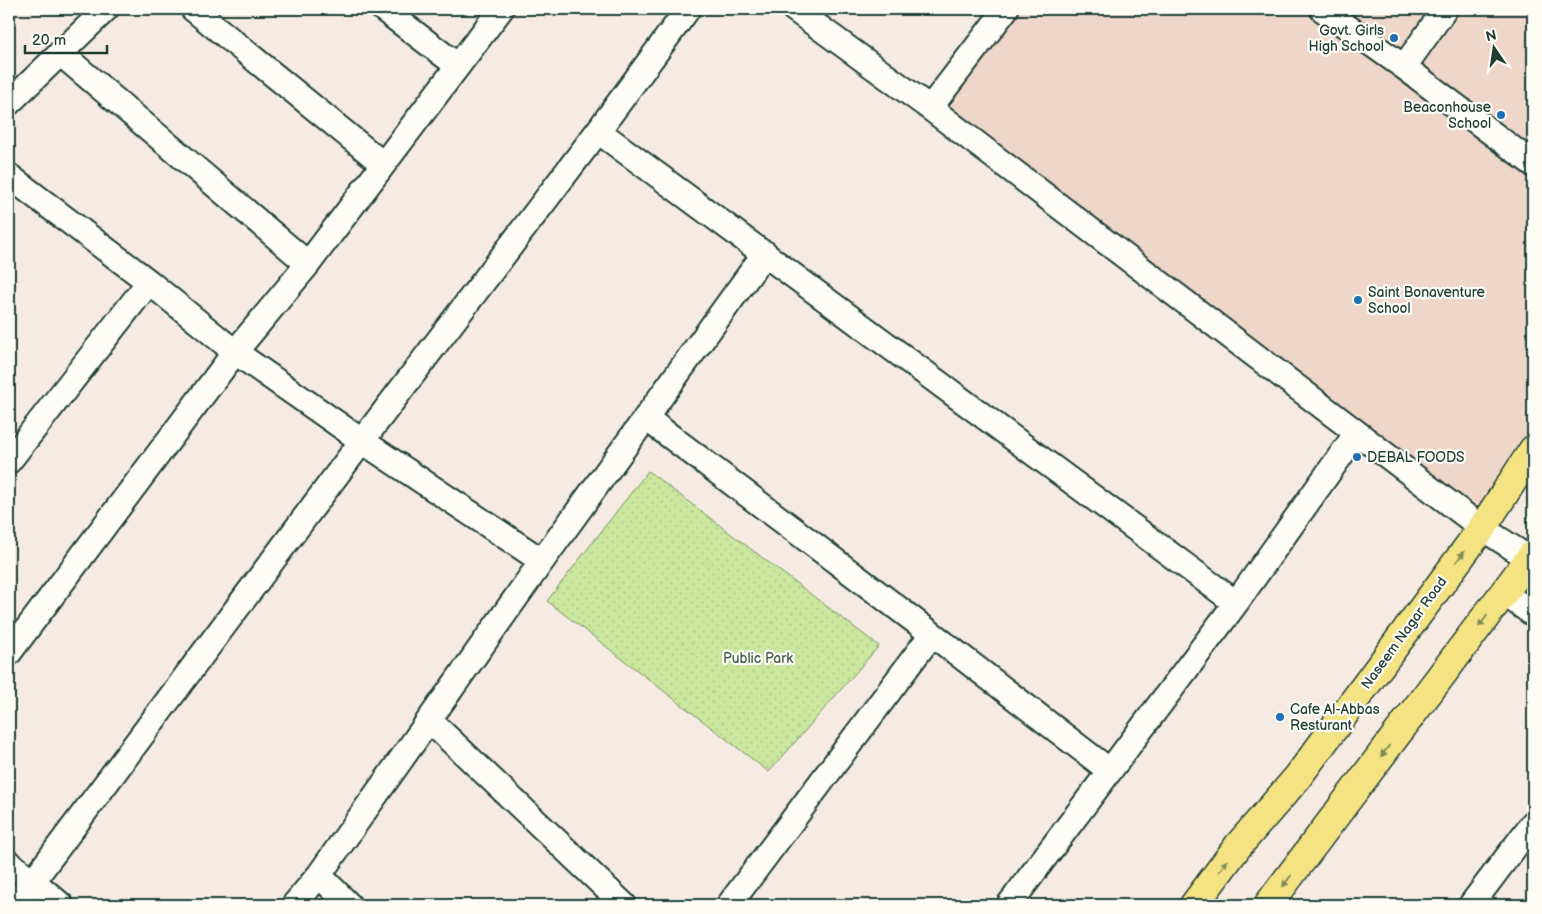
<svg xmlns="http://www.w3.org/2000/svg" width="1542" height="914" viewBox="0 0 1542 914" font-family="'Balsamiq Sans',sans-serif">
<defs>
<pattern id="park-dots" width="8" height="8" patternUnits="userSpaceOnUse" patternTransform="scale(1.25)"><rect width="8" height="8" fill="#cbe79e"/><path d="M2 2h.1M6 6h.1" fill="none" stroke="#aec789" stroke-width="1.8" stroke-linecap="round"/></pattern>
</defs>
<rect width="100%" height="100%" fill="#f6ebe2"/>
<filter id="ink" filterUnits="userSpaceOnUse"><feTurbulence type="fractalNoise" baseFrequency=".02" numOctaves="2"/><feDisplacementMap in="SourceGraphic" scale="10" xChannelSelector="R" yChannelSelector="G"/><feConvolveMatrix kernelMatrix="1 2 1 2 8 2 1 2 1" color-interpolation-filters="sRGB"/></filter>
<g filter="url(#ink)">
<path fill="#eed7c9" d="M 1006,9 L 1317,9 L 1533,167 L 1533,450 L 1482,528 L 930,108 Z
M 1322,9 L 1533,9 L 1533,164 Z"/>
<path fill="url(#park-dots)" stroke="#759269" d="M 648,471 L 879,646 L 769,772 L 547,601 Z"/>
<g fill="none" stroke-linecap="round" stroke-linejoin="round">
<defs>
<path id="street" d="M 193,9 L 383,164
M 383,9 L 458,66
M 794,9 L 930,108 L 1482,528 L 1530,559
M 1322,9 L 1404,67
M 1445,9 L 1404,67 L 1533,164
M 60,53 L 308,264
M 9,103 L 106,9
M 930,108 L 1006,9
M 598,131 L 1236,603
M 9,176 L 149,282 L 235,352 L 362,441 L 542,561
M 646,418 L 932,634 L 1110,771
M 9,461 L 149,282
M 1504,593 L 1533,614
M 9,653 L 235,352 L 308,264 L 501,9
M 429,720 L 624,905
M 9,863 L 33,881 L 61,905
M 319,875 L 349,905
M 12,905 L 33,881 L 362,441 L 598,131 L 688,9
M 294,905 L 319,875 L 542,561 L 765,253
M 729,905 L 932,634
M 1009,905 L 1236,603 L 1356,434
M 1471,905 L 1533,823"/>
<path id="primary" d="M 1194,905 L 1238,846 L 1297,778 L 1482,528 L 1533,450
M 1268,905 L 1533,554"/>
</defs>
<use href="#street" stroke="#1f3d34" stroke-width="28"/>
<use href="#primary" stroke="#1f3d34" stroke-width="31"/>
<use href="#street" stroke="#fdfcf7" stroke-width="24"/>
<use href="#primary" stroke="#f4e382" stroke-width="28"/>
</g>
<defs><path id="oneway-solid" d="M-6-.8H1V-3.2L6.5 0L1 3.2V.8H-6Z" transform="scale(1.25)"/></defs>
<g fill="#7f8857">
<use href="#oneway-solid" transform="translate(1460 557) rotate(-54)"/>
<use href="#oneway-solid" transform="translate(1483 621) rotate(127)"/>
<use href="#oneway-solid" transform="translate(1385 751) rotate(127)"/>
<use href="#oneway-solid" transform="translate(1223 866) rotate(-54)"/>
<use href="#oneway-solid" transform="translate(1287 881) rotate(127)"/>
</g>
</g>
<g fill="#1f6fb2" stroke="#fdfcf7" stroke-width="2">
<circle cx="1394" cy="38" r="5"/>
<circle cx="1501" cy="115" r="5"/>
<circle cx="1358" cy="300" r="5"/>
<circle cx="1357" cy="457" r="5"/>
<circle cx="1280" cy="717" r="5"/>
</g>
<g text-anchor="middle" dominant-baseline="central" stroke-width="4.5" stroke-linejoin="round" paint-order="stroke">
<g font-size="14" fill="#1f3d34" stroke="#fdfcf7" text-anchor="start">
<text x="1384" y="30" text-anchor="end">Govt. Girls<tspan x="1384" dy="16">High School</tspan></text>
<text x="1491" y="107" text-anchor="end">Beaconhouse<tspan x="1491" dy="16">School</tspan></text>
<text x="1368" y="292">Saint Bonaventure<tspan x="1368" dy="16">School</tspan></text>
<text x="1367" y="457">DEBAL FOODS</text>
<text x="1290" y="709">Cafe Al-Abbas<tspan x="1290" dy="16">Resturant</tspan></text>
</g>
<g font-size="14" fill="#1f3d34" stroke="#fdfcf7">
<text transform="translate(1404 633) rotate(-54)">Naseem Nagar Road</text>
</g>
<g font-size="14" fill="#415f49" stroke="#fdfcf7">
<text x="758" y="658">Public Park</text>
</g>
</g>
<rect width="1542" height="914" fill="none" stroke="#fdfcf7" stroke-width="30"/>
<rect x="15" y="15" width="1512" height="884" fill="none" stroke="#1f3d34" stroke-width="2" filter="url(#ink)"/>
<g transform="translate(1494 48) rotate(347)" stroke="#fdfcf7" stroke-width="4" paint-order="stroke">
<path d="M0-4L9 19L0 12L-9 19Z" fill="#1f3d34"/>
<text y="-8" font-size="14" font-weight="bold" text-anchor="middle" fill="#1f3d34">N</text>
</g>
<path d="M25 45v8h82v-8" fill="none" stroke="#1f3d34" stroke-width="2.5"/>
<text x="32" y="45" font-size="15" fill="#1f3d34" stroke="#fdfcf7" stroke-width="4" paint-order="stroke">20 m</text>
</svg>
